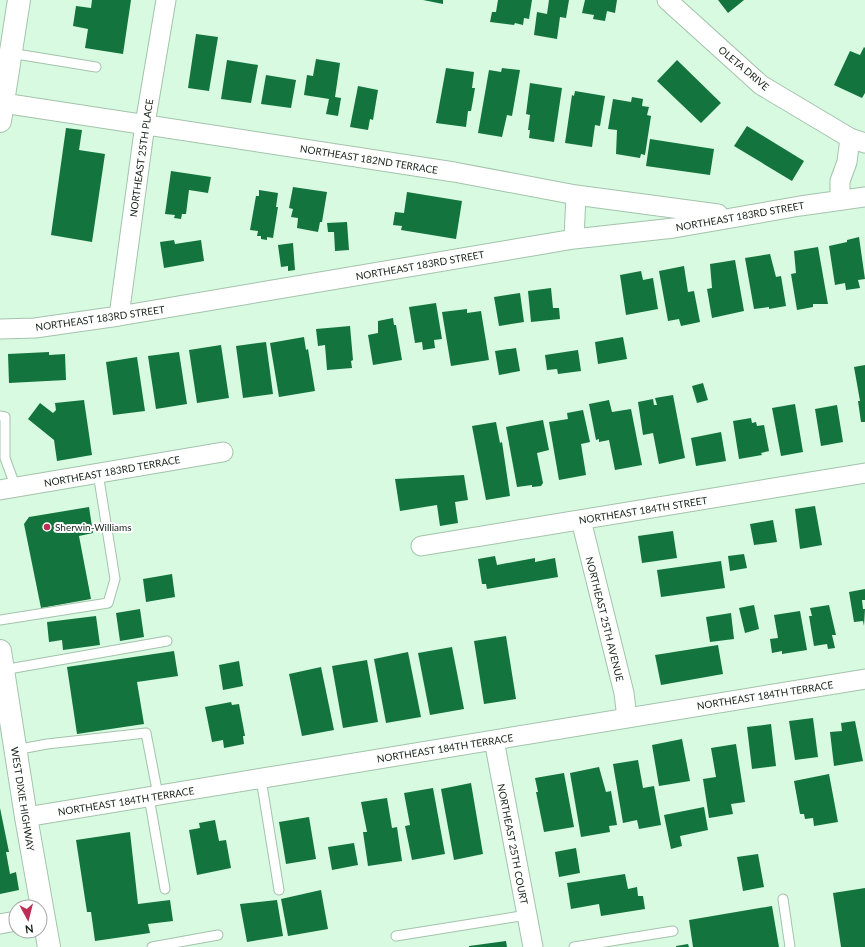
<svg xmlns="http://www.w3.org/2000/svg" width="865" height="947" viewBox="0 0 865 947" font-family="Lato,sans-serif">
<rect width="100%" height="100%" fill="#d8fae1"/>
<path fill="#13743e" d="M 92,0 L 131,0 L 123,54 L 85,48 L 88,29 L 73,26 L 76,6 L 91,8 Z
M 423,0 L 443,0 L 443,4 Z
M 498,0 L 532,0 L 529,19 L 524,18 L 523,25 L 515,23 L 514,25 L 490,22 L 492,12 L 496,12 Z
M 549,0 L 569,0 L 566,18 L 560,17 L 557,39 L 534,35 L 537,12 L 547,14 Z
M 585,0 L 617,0 L 615,13 L 607,11 L 605,21 L 593,19 L 594,15 L 582,13 Z
M 718,0 L 744,0 L 728,13 Z
M 196,34 L 218,37 L 209,91 L 188,88 Z
M 864,47 L 865,48 L 865,93 L 862,98 L 834,85 L 850,51 L 860,55 Z
M 316,59 L 340,63 L 335,97 L 341,98 L 338,116 L 326,114 L 329,99 L 304,95 L 307,75 L 313,76 Z
M 227,60 L 258,65 L 251,103 L 221,99 Z
M 677,60 L 721,103 L 701,123 L 657,81 Z
M 446,68 L 474,72 L 472,88 L 475,88 L 473,100 L 471,111 L 468,111 L 466,127 L 436,123 Z
M 502,68 L 520,70 L 512,116 L 507,115 L 502,137 L 478,133 L 489,70 L 501,72 Z
M 266,75 L 296,80 L 291,108 L 261,104 Z
M 530,83 L 562,88 L 554,142 L 529,138 L 530,130 L 528,130 L 530,115 L 526,114 Z
M 358,86 L 378,90 L 373,120 L 370,119 L 368,130 L 350,127 Z
M 575,91 L 605,96 L 600,126 L 595,125 L 592,147 L 565,143 L 572,95 L 574,96 Z
M 632,97 L 643,99 L 642,106 L 649,107 L 647,115 L 651,116 L 645,155 L 641,154 L 640,158 L 616,154 L 617,130 L 608,129 L 613,99 L 631,102 Z
M 747,126 L 804,161 L 792,181 L 734,146 Z
M 66,128 L 82,130 L 79,150 L 105,154 L 92,242 L 51,235 Z
M 650,139 L 714,149 L 710,175 L 646,166 Z
M 171,171 L 211,177 L 208,193 L 189,190 L 186,214 L 182,214 L 181,219 L 174,218 L 175,215 L 165,214 Z
M 293,187 L 327,192 L 322,222 L 320,222 L 318,232 L 297,228 L 298,218 L 291,217 L 293,209 L 289,208 Z
M 259,190 L 278,193 L 276,207 L 278,207 L 273,238 L 267,237 L 267,240 L 261,239 L 261,236 L 257,236 L 258,231 L 250,230 L 256,196 L 259,196 Z
M 407,192 L 462,201 L 456,239 L 401,230 L 402,226 L 393,225 L 395,212 L 404,213 Z
M 347,222 L 349,250 L 335,251 L 334,232 L 328,232 L 327,223 Z
M 859,237 L 865,279 L 858,280 L 860,288 L 846,290 L 845,283 L 835,285 L 829,246 L 847,242 L 847,240 Z
M 174,240 L 175,244 L 201,240 L 204,261 L 164,268 L 160,242 Z
M 293,243 L 295,270 L 288,271 L 288,266 L 281,267 L 278,245 Z
M 818,247 L 828,304 L 813,304 L 813,307 L 797,310 L 791,274 L 796,273 L 794,251 Z
M 770,254 L 776,277 L 781,276 L 786,306 L 769,309 L 769,307 L 754,309 L 745,258 Z
M 735,260 L 744,311 L 712,318 L 707,289 L 712,288 L 710,264 Z
M 684,266 L 688,292 L 694,291 L 700,322 L 681,326 L 679,319 L 668,321 L 659,271 Z
M 641,271 L 643,280 L 653,278 L 658,309 L 626,315 L 620,275 Z
M 551,288 L 553,308 L 559,308 L 560,319 L 531,322 L 528,291 Z
M 520,293 L 524,322 L 499,326 L 494,297 Z
M 436,303 L 442,339 L 434,340 L 435,348 L 423,350 L 422,342 L 415,343 L 409,307 Z
M 467,309 L 467,313 L 481,311 L 489,360 L 451,366 L 442,312 Z
M 393,318 L 394,325 L 396,325 L 402,360 L 373,365 L 368,335 L 378,333 L 378,321 Z
M 350,326 L 353,360 L 351,361 L 352,368 L 327,370 L 325,345 L 318,346 L 316,329 Z
M 304,337 L 306,350 L 308,349 L 315,391 L 279,397 L 270,343 Z
M 623,337 L 627,359 L 598,364 L 595,342 Z
M 266,342 L 273,394 L 243,398 L 236,346 Z
M 221,345 L 229,398 L 197,403 L 189,350 Z
M 516,348 L 520,371 L 499,375 L 495,351 Z
M 578,350 L 581,371 L 558,374 L 557,369 L 547,370 L 545,355 Z
M 49,352 L 49,355 L 65,354 L 66,380 L 9,383 L 8,354 Z
M 179,352 L 187,404 L 156,409 L 148,356 Z
M 137,357 L 145,411 L 113,415 L 106,362 Z
M 865,365 L 865,422 L 861,422 L 858,401 L 860,401 L 854,367 Z
M 703,383 L 708,400 L 697,403 L 692,386 Z
M 673,395 L 685,458 L 659,464 L 653,433 L 643,435 L 638,402 L 653,399 L 654,405 L 657,405 L 655,398 Z
M 84,400 L 92,455 L 57,461 L 54,440 L 28,419 L 40,403 L 53,413 L 56,410 L 55,403 Z
M 609,400 L 612,412 L 631,409 L 642,465 L 615,470 L 609,440 L 599,442 L 599,439 L 596,440 L 589,404 Z
M 795,404 L 803,452 L 781,456 L 772,408 Z
M 837,405 L 843,442 L 821,446 L 815,409 Z
M 583,410 L 590,442 L 581,444 L 586,475 L 559,480 L 549,422 L 568,419 L 567,413 Z
M 751,418 L 752,423 L 756,422 L 757,426 L 764,425 L 769,451 L 761,453 L 762,455 L 739,459 L 733,421 Z
M 543,420 L 549,450 L 537,453 L 543,483 L 541,486 L 532,487 L 532,485 L 517,487 L 506,427 Z
M 496,422 L 500,443 L 502,442 L 510,496 L 486,500 L 472,426 Z
M 721,432 L 726,461 L 696,466 L 691,438 Z
M 464,475 L 468,500 L 455,502 L 458,523 L 440,526 L 437,505 L 400,511 L 395,479 Z
M 815,506 L 822,545 L 800,549 L 795,509 Z
M 89,507 L 93,533 L 79,536 L 91,599 L 41,608 L 24,524 L 29,517 Z
M 773,520 L 777,542 L 754,545 L 750,524 Z
M 673,531 L 677,558 L 642,563 L 638,536 Z
M 744,554 L 747,568 L 730,571 L 728,556 Z
M 495,556 L 497,565 L 535,558 L 535,562 L 555,558 L 558,577 L 487,589 L 486,584 L 482,584 L 478,559 Z
M 721,561 L 725,588 L 661,597 L 657,570 Z
M 172,574 L 175,597 L 146,602 L 143,579 Z
M 865,589 L 865,600 L 862,600 L 863,609 L 865,609 L 864,626 L 863,621 L 854,622 L 849,592 Z
M 754,605 L 759,629 L 745,633 L 739,608 Z
M 829,605 L 836,635 L 832,635 L 835,648 L 828,649 L 827,644 L 814,646 L 809,616 L 812,616 L 810,608 Z
M 140,609 L 144,637 L 120,641 L 116,613 Z
M 800,611 L 807,650 L 782,654 L 782,651 L 772,653 L 770,639 L 778,638 L 774,615 Z
M 731,613 L 734,639 L 710,642 L 706,617 Z
M 96,616 L 100,645 L 63,650 L 62,640 L 49,642 L 47,622 Z
M 506,636 L 516,699 L 484,704 L 474,641 Z
M 718,645 L 723,674 L 661,685 L 655,655 Z
M 452,647 L 464,709 L 430,715 L 418,653 Z
M 174,651 L 178,676 L 137,682 L 144,724 L 77,734 L 67,667 Z
M 408,652 L 421,717 L 386,723 L 374,659 Z
M 367,660 L 378,722 L 343,728 L 332,666 Z
M 239,661 L 243,686 L 223,690 L 219,665 Z
M 321,667 L 334,730 L 302,736 L 289,674 Z
M 231,702 L 232,705 L 239,704 L 245,736 L 243,736 L 244,744 L 224,748 L 223,740 L 212,742 L 205,707 Z
M 813,718 L 818,757 L 795,760 L 789,721 Z
M 855,721 L 863,761 L 834,766 L 830,732 L 842,731 L 841,723 Z
M 771,724 L 776,766 L 752,769 L 747,727 Z
M 682,739 L 690,781 L 659,786 L 652,745 Z
M 736,744 L 745,802 L 731,804 L 733,814 L 709,818 L 703,779 L 716,777 L 711,748 Z
M 638,760 L 643,788 L 654,786 L 661,825 L 639,829 L 637,820 L 623,823 L 613,764 Z
M 599,767 L 606,792 L 611,791 L 617,825 L 609,826 L 610,832 L 581,837 L 570,773 Z
M 564,773 L 574,827 L 544,832 L 536,792 L 538,792 L 535,778 Z
M 829,774 L 838,822 L 814,826 L 813,818 L 805,819 L 804,814 L 800,814 L 794,781 Z
M 471,783 L 483,854 L 454,860 L 441,789 Z
M 433,788 L 445,854 L 412,860 L 405,826 L 410,825 L 404,793 Z
M 387,798 L 392,828 L 397,827 L 402,861 L 368,866 L 363,832 L 367,832 L 361,802 Z
M 704,807 L 708,830 L 680,836 L 682,846 L 671,849 L 664,815 Z
M 0,808 L 9,852 L 6,852 L 10,874 L 16,872 L 19,890 L 0,894 Z
M 309,817 L 316,859 L 286,864 L 279,822 Z
M 215,820 L 219,841 L 226,840 L 231,868 L 197,875 L 189,830 L 200,828 L 199,823 Z
M 130,832 L 138,904 L 170,900 L 173,921 L 148,924 L 150,933 L 95,941 L 91,912 L 87,912 L 76,840 Z
M 354,843 L 358,865 L 332,870 L 328,847 Z
M 576,848 L 580,873 L 559,877 L 555,852 Z
M 758,854 L 764,887 L 743,891 L 737,857 Z
M 625,874 L 628,889 L 637,887 L 638,896 L 643,896 L 645,909 L 601,916 L 599,904 L 571,909 L 567,883 Z
M 865,888 L 865,947 L 841,947 L 833,893 Z
M 321,890 L 328,929 L 288,936 L 281,899 Z
M 277,900 L 283,936 L 247,942 L 240,904 Z
M 772,906 L 779,947 L 693,947 L 689,920 Z
M 506,941 L 507,947 L 469,947 L 469,946 Z
M 688,944 L 689,947 L 676,947 L 676,946 Z"/>
<g fill="none" stroke-linecap="round" stroke-linejoin="round">
<defs>
<path id="lane" d="M 10,53 L 96,67
M 0,416 L 5,417 L 5,458 L 16,488
M 0,620 L 108,603 L 115,579 L 98,473
M 3,670 L 167,641
M 15,750 L 47,744 L 146,733 L 158,795
M 261,779 L 279,890
M 149,797 L 165,889
M 783,899 L 790,947
M 396,936 L 527,915
M 152,947 L 218,935
M 574,947 L 673,931"/>
<path id="street" d="M 667,0 L 761,85 L 850,138 L 865,143
M 3,103 L 454,172 L 576,195 L 718,214
M 840,200 L 840,181 L 847,162 L 850,138
M 574,239 L 576,195
M 119,316 L 145,124 L 166,0
M 0,329 L 35,328 L 119,316 L 574,239 L 674,228 L 800,206 L 865,197
M 0,490 L 223,452
M 581,520 L 624,693 L 627,718
M 421,546 L 865,473
M 494,740 L 533,947
M 26,817 L 865,679
M 0,924 L 16,921"/>
<path id="secondary" d="M 0,121 L 19,0
M 0,651 L 26,817 L 49,947"/>
</defs>
<use href="#lane" stroke="#a3c3ab" stroke-width="11"/>
<use href="#street" stroke="#a3c3ab" stroke-width="21"/>
<use href="#secondary" stroke="#a3c3ab" stroke-width="24"/>
<use href="#lane" stroke="#fff" stroke-width="9"/>
<use href="#street" stroke="#fff" stroke-width="19"/>
<use href="#secondary" stroke="#fff" stroke-width="22"/>
</g>
<circle fill="#bd2e57" stroke="#fff" stroke-width="1.5" cx="47" cy="527" r="4"/>
<g text-anchor="middle" dominant-baseline="central" stroke-width="4" stroke-linejoin="round" paint-order="stroke">
<g font-size="10" fill="#162219" stroke="#fff">
<text transform="translate(744 68) rotate(40)">OLETA DRIVE</text>
<text transform="translate(141 158) rotate(-82)">NORTHEAST 25TH PLACE</text>
<text transform="translate(369 159) rotate(9)">NORTHEAST 182ND TERRACE</text>
<text transform="translate(740 216) rotate(-10)">NORTHEAST 183RD STREET</text>
<text transform="translate(420 265) rotate(-10)">NORTHEAST 183RD STREET</text>
<text transform="translate(100 318) rotate(-8)">NORTHEAST 183RD STREET</text>
<text transform="translate(112 471) rotate(-10)">NORTHEAST 183RD TERRACE</text>
<text transform="translate(643 510) rotate(-9)">NORTHEAST 184TH STREET</text>
<text transform="translate(605 619) rotate(76)">NORTHEAST 25TH AVENUE</text>
<text transform="translate(765 695) rotate(-9)">NORTHEAST 184TH TERRACE</text>
<text transform="translate(445 748) rotate(-9)">NORTHEAST 184TH TERRACE</text>
<text transform="translate(23 799) rotate(81)">WEST DIXIE HIGHWAY</text>
<text transform="translate(126 801) rotate(-9)">NORTHEAST 184TH TERRACE</text>
<text transform="translate(513 844) rotate(79)">NORTHEAST 25TH COURT</text>
</g>
<g font-size="10" fill="#162219" stroke="#fff" text-anchor="start">
<text x="55" y="527">Sherwin-Williams</text>
</g>
</g>
<g transform="translate(28 919) rotate(173)"><circle r="19" fill="#ffffff" stroke="#a2a7a3"/>
<path d="M0-3L7 15L0 10L-7 15Z" fill="#bd2e57"/>
<text y="-6" font-size="11" font-weight="bold" text-anchor="middle" fill="#162219">N</text>
</g>
</svg>
